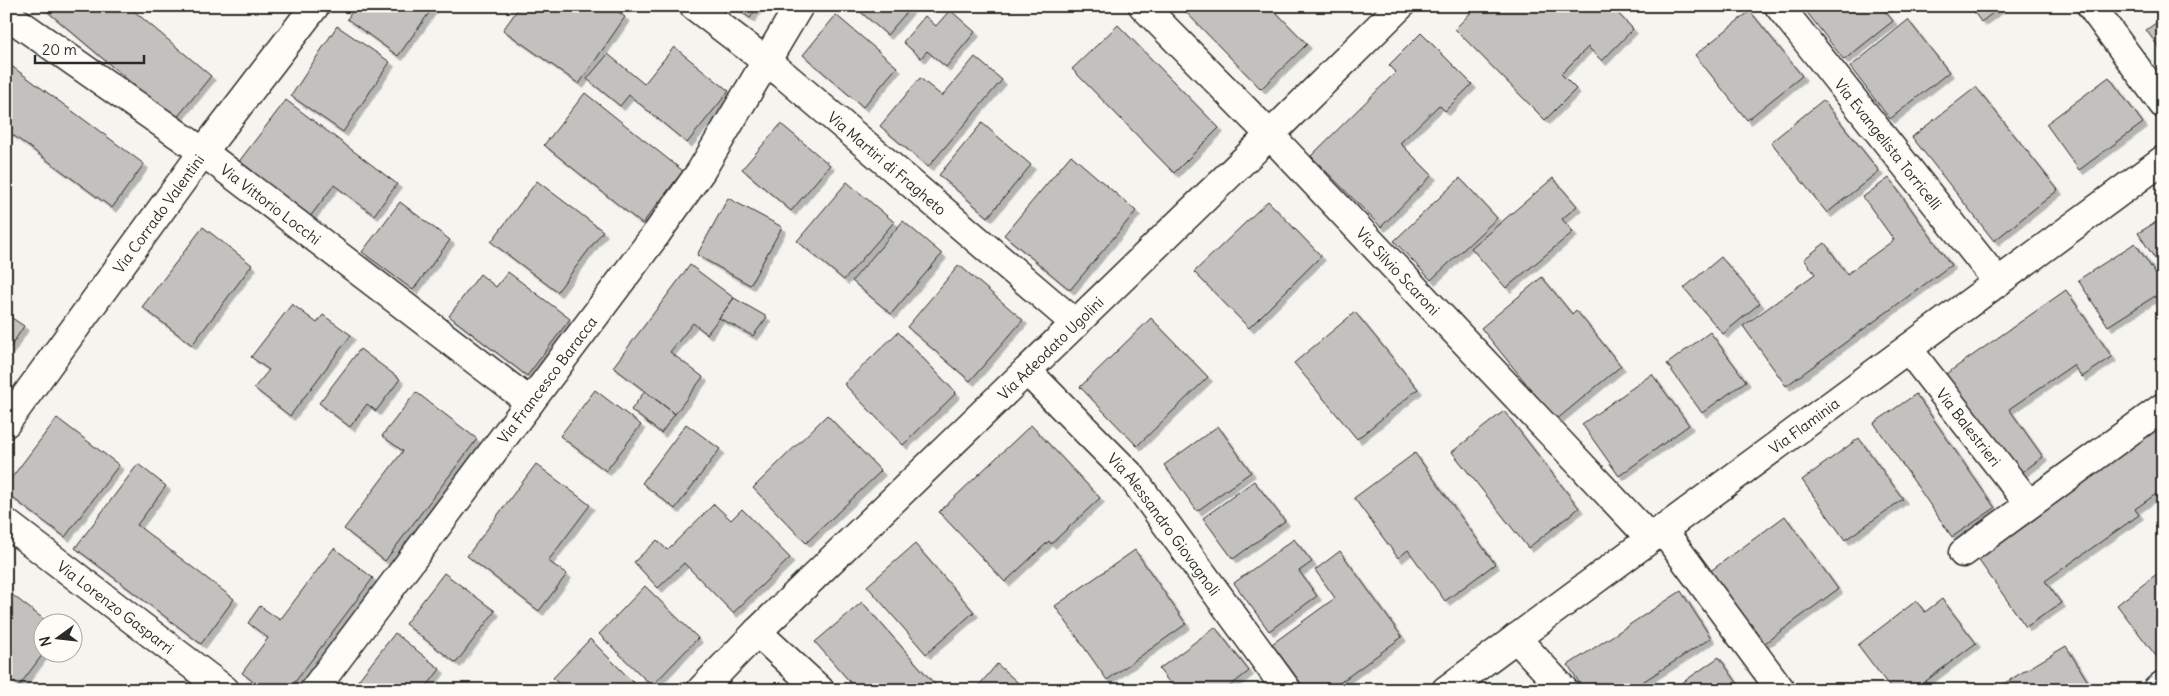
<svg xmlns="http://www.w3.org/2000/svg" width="2169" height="696" viewBox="0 0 2169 696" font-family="Delius,sans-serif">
<defs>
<filter id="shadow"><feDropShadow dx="4.5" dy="4.5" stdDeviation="0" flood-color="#0004"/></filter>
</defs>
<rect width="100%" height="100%" fill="#f5f4ef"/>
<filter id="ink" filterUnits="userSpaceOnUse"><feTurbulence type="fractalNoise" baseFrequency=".02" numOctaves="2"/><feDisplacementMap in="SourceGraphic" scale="10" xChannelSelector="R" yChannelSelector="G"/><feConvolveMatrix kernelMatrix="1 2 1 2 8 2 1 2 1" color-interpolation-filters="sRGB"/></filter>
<g filter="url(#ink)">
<path fill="#c2c1be" stroke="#2b2b2b" filter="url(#shadow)" d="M 41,6 L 128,6 L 211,76 L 175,120 Z
M 356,6 L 434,6 L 398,56 L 347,19 Z
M 520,6 L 610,6 L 625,17 L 579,84 L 503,30 Z
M 733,6 L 758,6 L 750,18 Z
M 854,6 L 912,6 L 887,35 Z
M 1180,6 L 1270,6 L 1307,44 L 1261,89 Z
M 1477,6 L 1611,6 L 1633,29 L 1602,61 L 1588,47 L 1561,74 L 1576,89 L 1545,120 L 1455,29 Z
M 1802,6 L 1881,6 L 1893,21 L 1844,60 Z
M 1970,6 L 2002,6 L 1981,22 Z
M 950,10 L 975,32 L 946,67 L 927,51 L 921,58 L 903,42 L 925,16 L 936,26 Z
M 1750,11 L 1802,76 L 1747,120 L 1695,55 Z
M 836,15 L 897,67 L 863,107 L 803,55 Z
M 2163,18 L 2163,53 L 2146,30 Z
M 1908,20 L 1949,72 L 1890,119 L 1850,67 Z
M 1118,25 L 1219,128 L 1174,173 L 1072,69 Z
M 337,26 L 390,62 L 343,132 L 291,96 Z
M 1421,33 L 1472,84 L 1445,111 L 1439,105 L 1400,143 L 1432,175 L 1381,227 L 1311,156 L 1396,72 L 1389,65 Z
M 674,47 L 729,91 L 687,143 L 629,95 L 620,106 L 587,79 L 608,54 L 644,84 Z
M 975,57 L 1002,80 L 928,167 L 880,126 L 920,78 L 942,96 Z
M 6,62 L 144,164 L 112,208 L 6,130 Z
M 2109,77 L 2143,123 L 2079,170 L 2046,124 Z
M 1976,87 L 2058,190 L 1994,241 L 1912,137 Z
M 585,93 L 683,171 L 642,224 L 544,145 Z
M 286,100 L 397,184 L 374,215 L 334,185 L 309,218 L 237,164 Z
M 1823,100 L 1879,171 L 1827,213 L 1771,142 Z
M 982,123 L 1031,165 L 988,217 L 939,175 Z
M 781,124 L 830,165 L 791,211 L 742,169 Z
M 1071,155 L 1136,211 L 1070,290 L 1004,235 Z
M 1460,178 L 1497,218 L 1431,280 L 1394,241 Z
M 1553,178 L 1577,206 L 1562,219 L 1573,232 L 1506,288 L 1471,248 Z
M 1889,178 L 1951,265 L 1786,386 L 1743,326 L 1815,274 L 1804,259 L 1825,243 L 1847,274 L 1894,240 L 1863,197 Z
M 537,181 L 603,231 L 557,292 L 491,242 Z
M 847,182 L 894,222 L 844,280 L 797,241 Z
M 728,198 L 782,227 L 750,285 L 697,255 Z
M 1268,201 L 1321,256 L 1249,328 L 1194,272 Z
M 400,202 L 450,240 L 413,290 L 362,252 Z
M 2163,218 L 2163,271 L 2138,233 Z
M 903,221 L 942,254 L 891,314 L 852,281 Z
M 203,227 L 252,265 L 192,345 L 142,307 Z
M 2135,243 L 2163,285 L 2163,291 L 2108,326 L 2078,280 Z
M 1721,257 L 1760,303 L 1723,334 L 1684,288 Z
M 690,265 L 734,298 L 707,334 L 693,323 L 670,352 L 703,377 L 675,414 L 613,367 Z
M 959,265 L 1023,320 L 970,381 L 907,327 Z
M 508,272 L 570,319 L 527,376 L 449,316 L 480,274 L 496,287 Z
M 1542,277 L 1572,314 L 1576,310 L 1621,366 L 1556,420 L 1481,328 Z
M 2066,290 L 2112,357 L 2082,377 L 2073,365 L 2009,409 L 2043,457 L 2017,476 L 1946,374 Z
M 734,298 L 767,317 L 753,336 L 719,318 Z
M 292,304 L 317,323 L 323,315 L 351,335 L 290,416 L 254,388 L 269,370 L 251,357 Z
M 1355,312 L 1418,389 L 1357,439 L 1294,363 Z
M 6,314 L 24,326 L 6,354 Z
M 1151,318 L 1208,377 L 1137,446 L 1080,387 Z
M 898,332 L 956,393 L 903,445 L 844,384 Z
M 1710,332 L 1746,381 L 1702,413 L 1667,364 Z
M 360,349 L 400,379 L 376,411 L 367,404 L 350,427 L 319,403 Z
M 1652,374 L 1689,425 L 1619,476 L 1582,424 Z
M 595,390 L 641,425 L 606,471 L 560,436 Z
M 645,391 L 675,414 L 661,433 L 631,410 Z
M 416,392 L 477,439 L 385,561 L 344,529 L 403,451 L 382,436 Z
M 1916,394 L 1995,508 L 1952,537 L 1874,423 Z
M 1504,411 L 1579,508 L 1528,548 L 1452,452 Z
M 827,415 L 881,471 L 806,543 L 753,488 Z
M 57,418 L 119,465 L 65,537 L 6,493 L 6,485 Z
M 686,424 L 720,449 L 675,509 L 642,483 Z
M 2163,424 L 2163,489 L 2135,509 L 2139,515 L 2045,581 L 2061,603 L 2026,627 L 1975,555 Z
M 1031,425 L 1100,498 L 1051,544 L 1049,541 L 1005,582 L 939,512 Z
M 1218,426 L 1251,472 L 1197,511 L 1164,465 Z
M 1859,438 L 1903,499 L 1845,540 L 1802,480 Z
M 1415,453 L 1495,564 L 1445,601 L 1408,550 L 1398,558 L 1354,498 Z
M 138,464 L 166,486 L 137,525 L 234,599 L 201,644 L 75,548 Z
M 536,464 L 590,505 L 548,561 L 567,574 L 539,611 L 467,556 Z
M 1254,481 L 1285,521 L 1233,559 L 1203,518 Z
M 714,504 L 731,520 L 742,509 L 790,558 L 733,613 L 684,563 L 658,588 L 634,562 L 657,540 L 667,550 Z
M 1785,516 L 1838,589 L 1758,648 L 1705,575 Z
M 1294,539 L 1312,562 L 1299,571 L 1317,596 L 1269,631 L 1234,583 Z
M 915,544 L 974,612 L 926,654 L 867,586 Z
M 334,548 L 373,578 L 289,690 L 264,690 L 242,673 L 268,638 L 248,623 L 260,606 L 280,620 Z
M 1135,550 L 1186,624 L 1107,680 L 1055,606 Z
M 1340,551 L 1402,637 L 1330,690 L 1306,690 L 1272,644 L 1335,598 L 1315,570 Z
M 2163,569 L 2163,657 L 2159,660 L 2117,605 Z
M 444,573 L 495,611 L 456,663 L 405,624 Z
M 645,586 L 698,638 L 652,686 L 599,634 Z
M 6,590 L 50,624 L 42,624 L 43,654 L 19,686 L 6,676 Z
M 1681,591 L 1711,638 L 1630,690 L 1584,690 L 1568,665 Z
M 1942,599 L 1976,643 L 1914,690 L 1892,690 L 1858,645 L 1916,601 L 1925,612 Z
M 862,602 L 937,687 L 933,690 L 857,690 L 815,642 Z
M 1215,627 L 1249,671 L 1225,690 L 1175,690 L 1159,669 Z
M 395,633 L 440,669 L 424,690 L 357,690 L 353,687 Z
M 590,639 L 641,690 L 565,690 L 553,678 Z
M 2066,646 L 2093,690 L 2000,690 L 1998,687 Z
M 1719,657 L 1742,690 L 1672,690 Z
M 997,664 L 1026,690 L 975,690 Z"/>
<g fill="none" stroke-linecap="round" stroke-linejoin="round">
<defs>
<g id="minor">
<path id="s1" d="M 694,6 L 784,75 L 1076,324"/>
<path id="s2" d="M 1143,6 L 1270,135 L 1650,538"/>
<path id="s3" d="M 1779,6 L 1998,282"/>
<path d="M 2091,6 L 2163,104"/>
<path id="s4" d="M 6,14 L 203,152 L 530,402"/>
<path id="s5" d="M 1908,349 L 2029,504"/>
<path id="s6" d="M 1027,371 L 1132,477 L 1287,690"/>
<path id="s7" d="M 6,423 L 203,152 L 315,6"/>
<path id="s8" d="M 6,523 L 225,690"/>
<path d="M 1662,529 L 1781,690"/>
<path d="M 1963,553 L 2163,407"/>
<path d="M 757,632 L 820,690"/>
<path d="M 1516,638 L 1564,690"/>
<path id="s9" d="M 314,690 L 657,233 L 701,171 L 799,6"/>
<path id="s10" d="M 701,690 L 757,632 L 1270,135 L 1400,6"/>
<path id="s11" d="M 1446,690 L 2163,160"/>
<path d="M 2157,690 L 2163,685"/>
</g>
</defs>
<use href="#minor" stroke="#2b2b2b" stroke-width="31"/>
<use href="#minor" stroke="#fdfcf7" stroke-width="28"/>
</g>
</g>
<g text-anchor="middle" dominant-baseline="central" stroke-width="4" stroke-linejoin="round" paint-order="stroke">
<g font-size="15" fill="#2b2b2b" stroke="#fdfcf7">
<text stroke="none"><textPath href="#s3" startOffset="176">Via Evangelista Torricelli</textPath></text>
<text stroke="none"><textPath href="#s1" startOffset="249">Via Martiri di Fragheto</textPath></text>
<text stroke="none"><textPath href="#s4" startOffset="326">Via Vittorio Locchi</textPath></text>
<text stroke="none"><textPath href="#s7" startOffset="259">Via Corrado Valentini</textPath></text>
<text stroke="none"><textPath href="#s2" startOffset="368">Via Silvio Scaroni</textPath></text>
<text stroke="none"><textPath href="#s10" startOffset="489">Via Adeodato Ugolini</textPath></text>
<text stroke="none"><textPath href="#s9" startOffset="388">Via Francesco Baracca</textPath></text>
<text stroke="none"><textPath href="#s11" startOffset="445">Via Flaminia</textPath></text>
<text stroke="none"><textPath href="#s5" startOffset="99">Via Balestrieri</textPath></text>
<text stroke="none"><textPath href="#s6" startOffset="206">Via Alessandro Giovagnoli</textPath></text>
<text stroke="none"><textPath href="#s8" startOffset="138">Via Lorenzo Gasparri</textPath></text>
</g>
</g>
<rect width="2169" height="696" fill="none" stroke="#fdfcf7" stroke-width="25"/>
<rect x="12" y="12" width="2144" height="671" fill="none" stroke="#2b2b2b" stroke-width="2" filter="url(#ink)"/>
<g transform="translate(58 638) rotate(255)"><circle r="24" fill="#fdfcf7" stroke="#a9a8a5"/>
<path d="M0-4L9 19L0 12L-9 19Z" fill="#2b2b2b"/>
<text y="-8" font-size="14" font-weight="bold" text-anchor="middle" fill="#2b2b2b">N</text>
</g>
<path d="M35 55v8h109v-8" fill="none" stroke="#2b2b2b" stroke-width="2.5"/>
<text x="42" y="55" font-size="15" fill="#2b2b2b" stroke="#fdfcf7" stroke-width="4" paint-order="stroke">20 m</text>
</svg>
